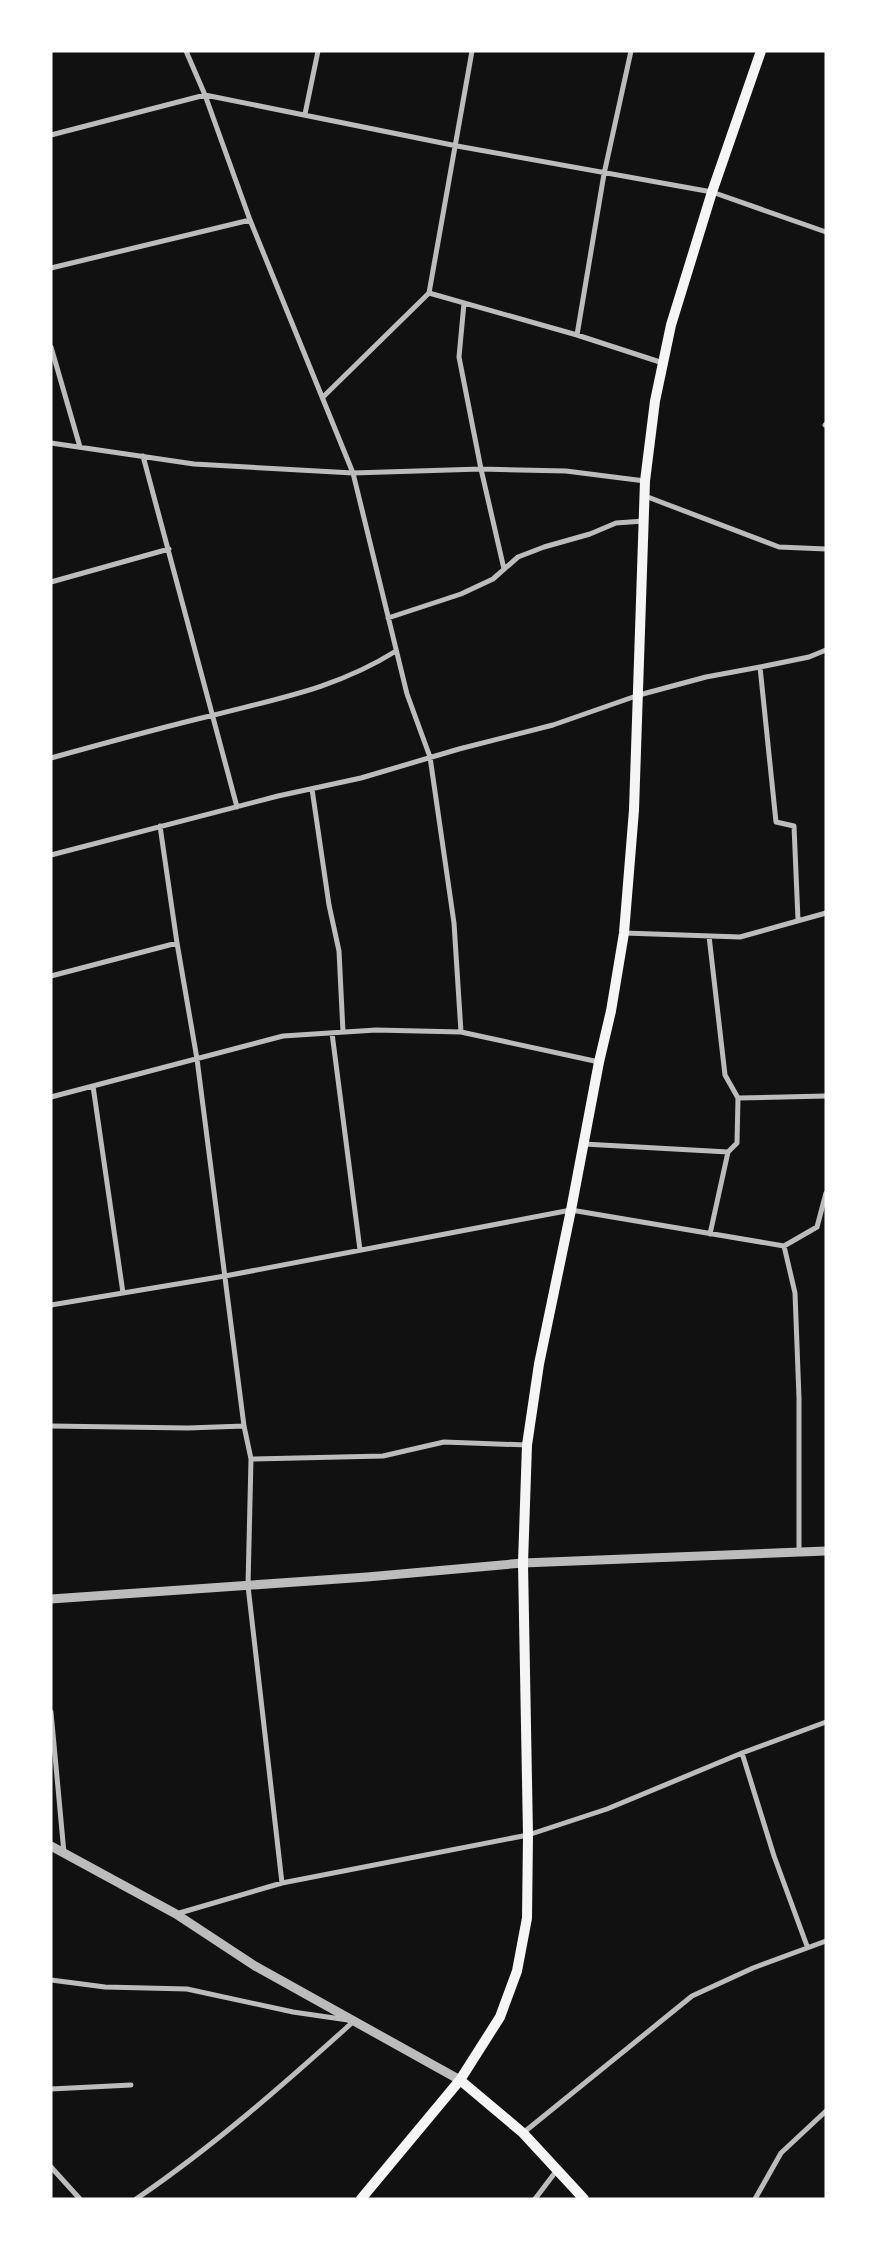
<svg xmlns="http://www.w3.org/2000/svg" width="877" height="2250" viewBox="0 0 877 2250" font-family="'Libre Baskerville',serif">
<rect width="100%" height="100%" fill="#111"/>
<g fill="none" stroke-linecap="round" stroke-linejoin="round">
<path stroke="#bcbcbc" stroke-width="5" d="M 305,114 L 318,51
M 51,135 L 205,95 L 457,146 L 712,192 L 826,232
M 250,220 L 353,473 L 407,694 L 430,757 L 454,923 L 461,1032
M 51,268 L 250,220 L 205,95 L 186,51
M 429,293 L 577,335 L 663,363
M 464,303 L 459,357 L 481,469 L 504,569
M 577,335 L 604,174 L 631,51
M 51,347 L 80,447
M 323,397 L 429,293 L 472,51
M 825,425 L 826,424
M 51,443 L 194,464 L 353,473 L 481,469 L 566,471 L 645,481
M 143,456 L 237,807
M 645,496 L 779,547 L 826,549
M 51,582 L 169,549
M 388,618 L 461,594 L 493,579 L 518,557 L 544,547 L 590,534 L 616,523 L 644,521
M 760,667 L 776,822 L 794,826 L 798,920
M 51,758 C 105,743 159,728 214,715 C 280,698 337,688 396,651
M 312,789 L 329,905 L 339,951 L 343,1032
M 160,826 L 177,943 L 197,1059 L 244,1426 L 251,1459 L 248,1586 L 282,1883
M 51,855 L 278,796 L 361,778 L 459,749 L 553,725 L 639,695 L 706,677 L 760,667 L 809,657 L 826,650
M 624,933 L 740,937 L 826,913
M 709,936 L 725,1075 L 738,1098 L 737,1143 L 728,1152 L 710,1234
M 51,976 L 177,943
M 332,1033 L 360,1250
M 93,1086 L 123,1293
M 51,1097 L 283,1036 L 376,1030 L 461,1032 L 599,1062
M 738,1098 L 826,1096
M 584,1144 L 728,1152
M 784,1246 L 795,1293 L 799,1398 L 799,1552
M 51,1305 L 225,1276 L 571,1210 L 784,1246 L 817,1227 L 826,1193
M 51,1426 L 188,1428 L 244,1426
M 251,1459 L 383,1456 L 444,1442 L 527,1445
M 51,1712 L 64,1853
M 742,1753 L 774,1856 L 807,1946
M 176,1914 L 282,1883 L 528,1835 L 607,1809 L 742,1753 L 826,1722
M 51,1980 L 105,1987 L 187,1989 L 293,2012 L 348,2020
M 51,2089 L 131,2085
M 523,2133 L 692,1996 L 753,1968 L 826,1941
M 51,2167 L 80,2199
M 136,2199 C 214,2146 284,2084 354,2021
M 535,2199 L 557,2170
M 755,2199 L 781,2153 L 826,2111"/>
<path stroke="#bcbcbc" stroke-width="9" d="M 51,1599 L 367,1577 L 523,1563 L 826,1551
M 51,1846 L 176,1914 L 255,1966 L 460,2080"/>
<path stroke="#f5f5f5" stroke-width="10" d="M 460,2080 L 523,2133 L 584,2199
M 361,2199 L 460,2080 L 500,2017 L 517,1971 L 527,1918 L 528,1835 L 523,1563 L 527,1445 L 539,1364 L 571,1210 L 599,1062 L 611,1011 L 624,933 L 634,810 L 645,481 L 655,401 L 671,325 L 712,192 L 761,51"/>
</g>
<rect width="877" height="2250" fill="none" stroke="#ffffff" stroke-width="105"/>
</svg>
